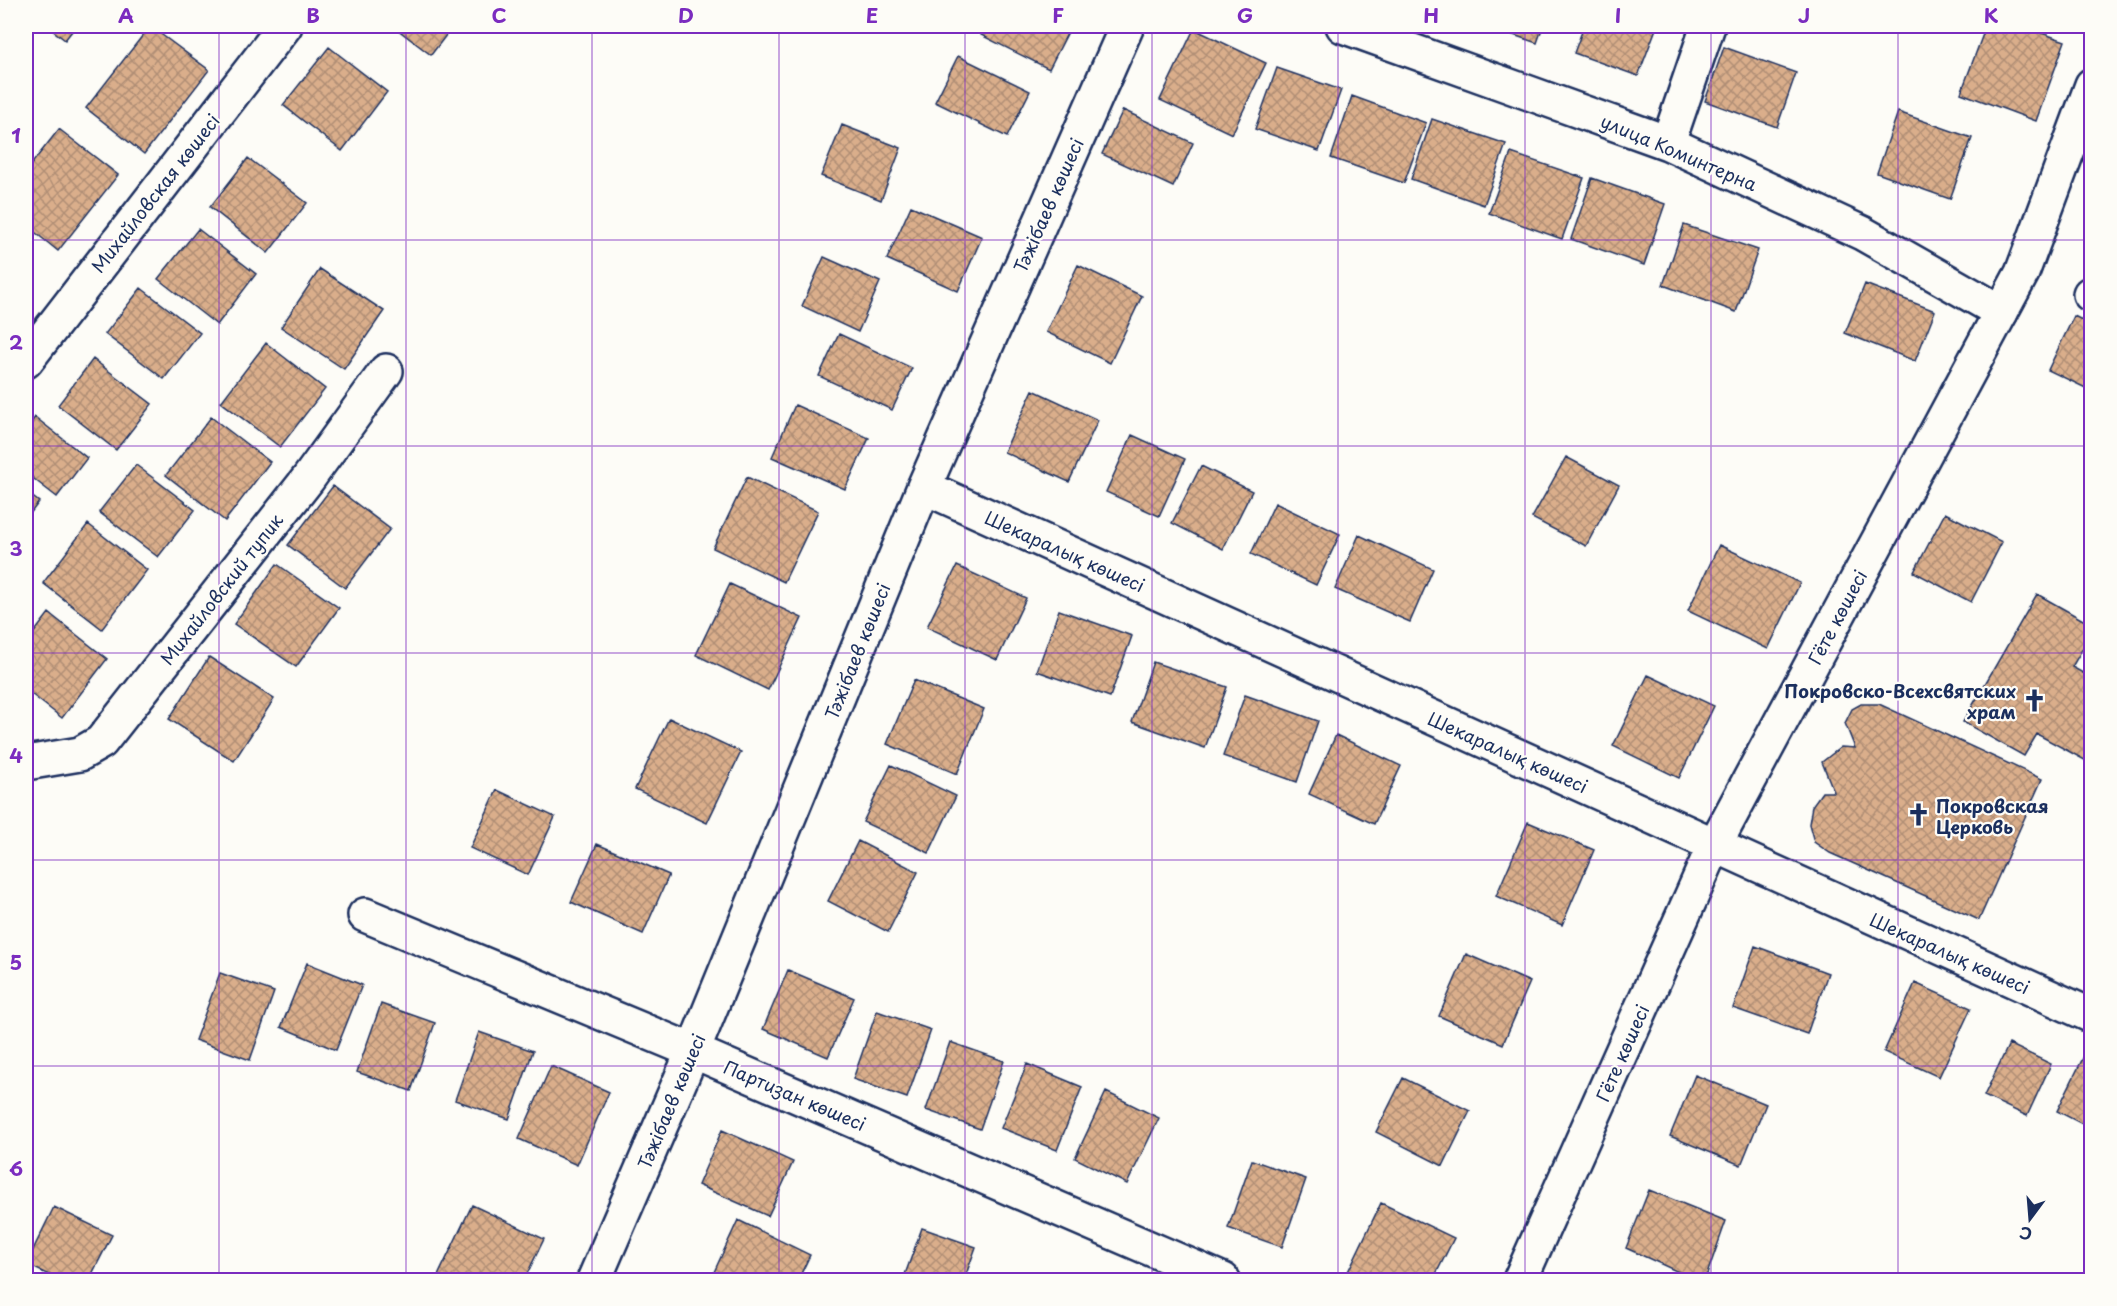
<svg xmlns="http://www.w3.org/2000/svg" width="2117" height="1306" viewBox="0 0 2117 1306" font-family="'Playpen Sans',sans-serif">
<defs>
<pattern id="building-cross-hatch" width="8" height="8" patternUnits="userSpaceOnUse" patternTransform="scale(1.5)"><rect width="8" height="8" fill="#daae8b"/><path d="M0 0l8 8M0 8l8-8" fill="none" stroke="#b08e75"/></pattern>
</defs>
<rect width="100%" height="100%" fill="#fdfcf7"/>
<filter id="ink" filterUnits="userSpaceOnUse"><feTurbulence type="fractalNoise" baseFrequency=".0167" numOctaves="2"/><feDisplacementMap in="SourceGraphic" scale="12" xChannelSelector="R" yChannelSelector="G"/><feConvolveMatrix kernelMatrix="1 2 1 2 8 2 1 2 1" color-interpolation-filters="sRGB"/></filter>
<g filter="url(#ink)">
<path fill="url(#building-cross-hatch)" stroke="#1b2f5e" stroke-width="1.5" d="M 47,26 L 76,26 L 65,40 Z
M 150,26 L 209,70 L 144,154 L 86,108 Z
M 393,26 L 453,26 L 431,55 Z
M 986,26 L 1071,26 L 1049,69 L 981,35 Z
M 1487,26 L 1543,26 L 1537,43 Z
M 1584,26 L 1657,26 L 1638,76 L 1574,53 Z
M 1986,26 L 2021,26 L 2065,41 L 2036,121 L 1961,93 Z
M 1194,29 L 1266,63 L 1232,134 L 1160,100 Z
M 329,47 L 387,92 L 342,151 L 283,105 Z
M 1724,47 L 1796,73 L 1777,127 L 1705,101 Z
M 958,56 L 1030,91 L 1007,137 L 935,102 Z
M 1277,68 L 1341,90 L 1319,151 L 1255,129 Z
M 1352,96 L 1426,123 L 1404,183 L 1331,158 Z
M 1123,110 L 1193,143 L 1173,187 L 1102,154 Z
M 1898,112 L 1972,138 L 1950,199 L 1877,173 Z
M 1432,119 L 1506,144 L 1484,205 L 1411,179 Z
M 842,125 L 901,148 L 881,200 L 821,176 Z
M 59,129 L 118,175 L 58,251 L 26,225 L 26,171 Z
M 1511,153 L 1584,178 L 1562,239 L 1489,213 Z
M 248,158 L 307,203 L 268,253 L 210,207 Z
M 1592,178 L 1665,204 L 1644,265 L 1571,239 Z
M 911,206 L 982,237 L 958,291 L 887,259 Z
M 1684,225 L 1758,250 L 1736,312 L 1663,285 Z
M 198,229 L 256,274 L 217,325 L 158,279 Z
M 824,257 L 880,282 L 858,332 L 802,306 Z
M 1078,265 L 1142,296 L 1110,363 L 1046,332 Z
M 320,269 L 384,311 L 344,369 L 281,327 Z
M 1865,284 L 1935,311 L 1915,361 L 1845,333 Z
M 141,288 L 200,333 L 164,379 L 105,334 Z
M 2074,316 L 2092,325 L 2092,391 L 2048,370 Z
M 839,334 L 912,368 L 892,410 L 819,376 Z
M 266,343 L 325,389 L 280,447 L 221,402 Z
M 93,359 L 152,404 L 116,450 L 58,405 Z
M 1033,390 L 1098,420 L 1069,482 L 1004,452 Z
M 795,405 L 869,438 L 845,489 L 772,457 Z
M 35,417 L 87,458 L 57,497 L 26,473 L 26,430 Z
M 211,417 L 270,462 L 225,521 L 166,475 Z
M 1132,435 L 1185,459 L 1159,516 L 1106,492 Z
M 1566,457 L 1619,485 L 1586,546 L 1532,518 Z
M 136,465 L 195,510 L 158,557 L 99,512 Z
M 1201,466 L 1252,491 L 1223,549 L 1172,523 Z
M 747,477 L 818,511 L 784,582 L 713,548 Z
M 333,486 L 390,529 L 345,588 L 288,545 Z
M 26,492 L 39,502 L 26,519 Z
M 1275,503 L 1340,534 L 1316,585 L 1251,554 Z
M 1945,513 L 2002,542 L 1971,602 L 1914,572 Z
M 88,524 L 147,570 L 102,629 L 43,583 Z
M 1359,535 L 1433,569 L 1410,622 L 1335,589 Z
M 1719,545 L 1800,583 L 1768,649 L 1688,611 Z
M 277,564 L 339,608 L 296,667 L 234,624 Z
M 957,566 L 1026,598 L 997,660 L 927,627 Z
M 730,584 L 802,618 L 768,690 L 696,655 Z
M 2037,594 L 2092,625 L 2092,632 L 2072,667 L 2092,678 L 2092,764 L 2037,734 L 2024,756 L 1963,722 Z
M 1059,610 L 1132,636 L 1110,697 L 1037,671 Z
M 49,613 L 107,659 L 62,718 L 26,690 L 26,643 Z
M 209,657 L 274,699 L 234,761 L 169,719 Z
M 1153,662 L 1227,687 L 1205,748 L 1132,722 Z
M 1648,675 L 1714,706 L 1679,778 L 1613,746 Z
M 914,680 L 984,709 L 957,774 L 887,744 Z
M 1245,695 L 1318,721 L 1297,782 L 1223,756 Z
M 1861,704 L 1879,704 L 2042,779 L 1979,920 L 1830,853 L 1814,842 L 1809,824 L 1812,806 L 1822,792 L 1834,792 L 1822,762 L 1841,747 L 1855,748 L 1845,723 L 1852,709 Z
M 669,718 L 741,752 L 707,823 L 635,789 Z
M 1336,735 L 1401,766 L 1374,824 L 1309,794 Z
M 891,765 L 956,796 L 929,853 L 863,822 Z
M 497,790 L 555,817 L 528,875 L 470,848 Z
M 1528,822 L 1594,850 L 1562,925 L 1496,896 Z
M 858,841 L 918,872 L 888,932 L 828,901 Z
M 597,844 L 669,875 L 643,934 L 571,902 Z
M 1755,946 L 1828,973 L 1807,1034 L 1733,1008 Z
M 1466,954 L 1530,982 L 1503,1044 L 1439,1016 Z
M 307,963 L 362,985 L 336,1050 L 281,1027 Z
M 788,970 L 854,998 L 828,1057 L 763,1029 Z
M 220,973 L 274,992 L 250,1060 L 195,1040 Z
M 1915,983 L 1971,1008 L 1939,1077 L 1884,1052 Z
M 381,1004 L 435,1023 L 411,1091 L 357,1072 Z
M 877,1011 L 931,1030 L 907,1098 L 853,1079 Z
M 479,1032 L 533,1051 L 509,1119 L 455,1100 Z
M 950,1042 L 1004,1061 L 980,1129 L 926,1110 Z
M 2009,1044 L 2051,1064 L 2027,1116 L 1984,1096 Z
M 2086,1052 L 2092,1054 L 2092,1129 L 2057,1111 Z
M 1027,1064 L 1082,1087 L 1057,1150 L 1001,1128 Z
M 551,1066 L 609,1092 L 577,1165 L 519,1139 Z
M 1695,1075 L 1766,1104 L 1741,1165 L 1670,1136 Z
M 1403,1078 L 1470,1111 L 1443,1166 L 1376,1132 Z
M 1106,1092 L 1159,1118 L 1127,1184 L 1075,1158 Z
M 722,1130 L 793,1162 L 768,1216 L 698,1185 Z
M 1252,1160 L 1306,1179 L 1282,1247 L 1228,1228 Z
M 1649,1190 L 1726,1221 L 1705,1280 L 1696,1280 L 1626,1248 Z
M 1381,1203 L 1454,1238 L 1433,1280 L 1344,1280 Z
M 472,1205 L 544,1239 L 524,1280 L 447,1280 L 438,1276 Z
M 54,1207 L 112,1235 L 89,1280 L 59,1280 L 26,1264 Z
M 738,1220 L 810,1255 L 798,1280 L 732,1280 L 714,1272 Z
M 922,1228 L 976,1247 L 964,1280 L 903,1280 Z"/>
<g fill="none" stroke-linecap="round" stroke-linejoin="round">
<defs>
<path id="street" d="M 1343,26 L 1668,143 L 1862,233 L 2001,312
M 1668,143 L 1708,26
M 2090,294 L 2092,294
M 26,361 L 285,26
M 924,487 L 2092,1016
M 26,763 L 80,754 L 101,742 L 308,479 L 386,371
M 365,915 L 693,1051 L 1223,1280
M 594,1280 L 693,1051 L 924,487 L 1127,26"/>
<path id="secondary" d="M 1520,1280 L 1714,846 L 2022,273 L 2092,85"/>
</defs>
<use href="#street" stroke="#1b2f5e" stroke-width="38"/>
<use href="#secondary" stroke="#1b2f5e" stroke-width="38"/>
<use href="#street" stroke="#fdfcf7" stroke-width="33"/>
<use href="#secondary" stroke="#fdfcf7" stroke-width="33"/>
</g>
</g>
<path fill="none" stroke="#7b2cbf" stroke-width="1.5" stroke-opacity="0.55" d="M 219,26 L 219,1280M 406,26 L 406,1280M 592,26 L 592,1280M 779,26 L 779,1280M 965,26 L 965,1280M 1152,26 L 1152,1280M 1338,26 L 1338,1280M 1525,26 L 1525,1280M 1711,26 L 1711,1280M 1898,26 L 1898,1280M 26,240 L 2092,240M 26,446 L 2092,446M 26,653 L 2092,653M 26,860 L 2092,860M 26,1066 L 2092,1066"/>
<defs>
<symbol id="church-bare" viewBox="-9 -9 18 18"><path d="M-1.2-6h2.4v3.5h3.3v2.4h-3.3V6h-2.4V-.1h-3.3v-2.4h3.3Z" fill="#1b2f5e" stroke="#fdfcf7" stroke-width="2.5" paint-order="stroke"/></symbol>
</defs>
<g fill-rule="evenodd">
<use href="#church-bare" x="2018" y="684" width="33" height="33"/>
<use href="#church-bare" x="1902" y="798" width="33" height="33"/>
</g>
<g text-anchor="middle" dominant-baseline="central" stroke-width="4.5" stroke-linejoin="round" paint-order="stroke">
<g font-size="18" fill="#1b2f5e" stroke="#fdfcf7">
<text transform="translate(1679 152) rotate(23)">улица Коминтерна</text>
<text transform="translate(155 193) rotate(-52)">Михайловская көшесі</text>
<text transform="translate(1048 205) rotate(-66)">Тәжібаев көшесі</text>
<text transform="translate(1065 551) rotate(24)">Шекаралық көшесі</text>
<text transform="translate(221 589) rotate(-52)">Михайловский тупик</text>
<text transform="translate(1837 617) rotate(-62)">Гёте көшесі</text>
<text transform="translate(857 651) rotate(-68)">Тәжібаев көшесі</text>
<text transform="translate(1508 752) rotate(24)">Шекаралық көшесі</text>
<text transform="translate(1950 953) rotate(24)">Шекаралық көшесі</text>
<text transform="translate(1622 1053) rotate(-66)">Гёте көшесі</text>
<text transform="translate(795 1095) rotate(23)">Партизан көшесі</text>
<text transform="translate(671 1101) rotate(-67)">Тәжібаев көшесі</text>
</g>
<g font-size="18" font-weight="bold" fill="#1b2f5e" stroke="#fdfcf7" text-anchor="end">
<text x="2016" y="690">Покровско-Всехсвятских<tspan x="2016" dy="21">храм</tspan></text>
<text x="1936" y="805" text-anchor="start">Покровская<tspan x="1936" dy="21">Церковь</tspan></text>
</g>
</g>
<rect width="2117" height="1306" fill="none" stroke="#fdfcf7" stroke-width="66"/>
<g transform="translate(2030 1219) rotate(196)" stroke="#fdfcf7" stroke-width="4.5" paint-order="stroke">
<path d="M0-4.5L10 22L0 15L-10 22Z" fill="#1b2f5e"/>
<text y="-9" font-size="16" font-weight="bold" text-anchor="middle" fill="#1b2f5e">С</text>
</g>
<rect x="33" y="33" width="2051" height="1240" fill="none" stroke="#7b2cbf" stroke-width="2"/>
<g font-size="20" text-anchor="middle" font-weight="bold" fill="#7b2cbf">
<text x="126" y="23">A</text>
<text x="313" y="23">B</text>
<text x="499" y="23">C</text>
<text x="686" y="23">D</text>
<text x="872" y="23">E</text>
<text x="1058" y="23">F</text>
<text x="1245" y="23">G</text>
<text x="1431" y="23">H</text>
<text x="1618" y="23">I</text>
<text x="1804" y="23">J</text>
<text x="1991" y="23">K</text>
<text x="16" y="143">1</text>
<text x="16" y="350">2</text>
<text x="16" y="556">3</text>
<text x="16" y="763">4</text>
<text x="16" y="970">5</text>
<text x="16" y="1176">6</text>
</g>
</svg>
